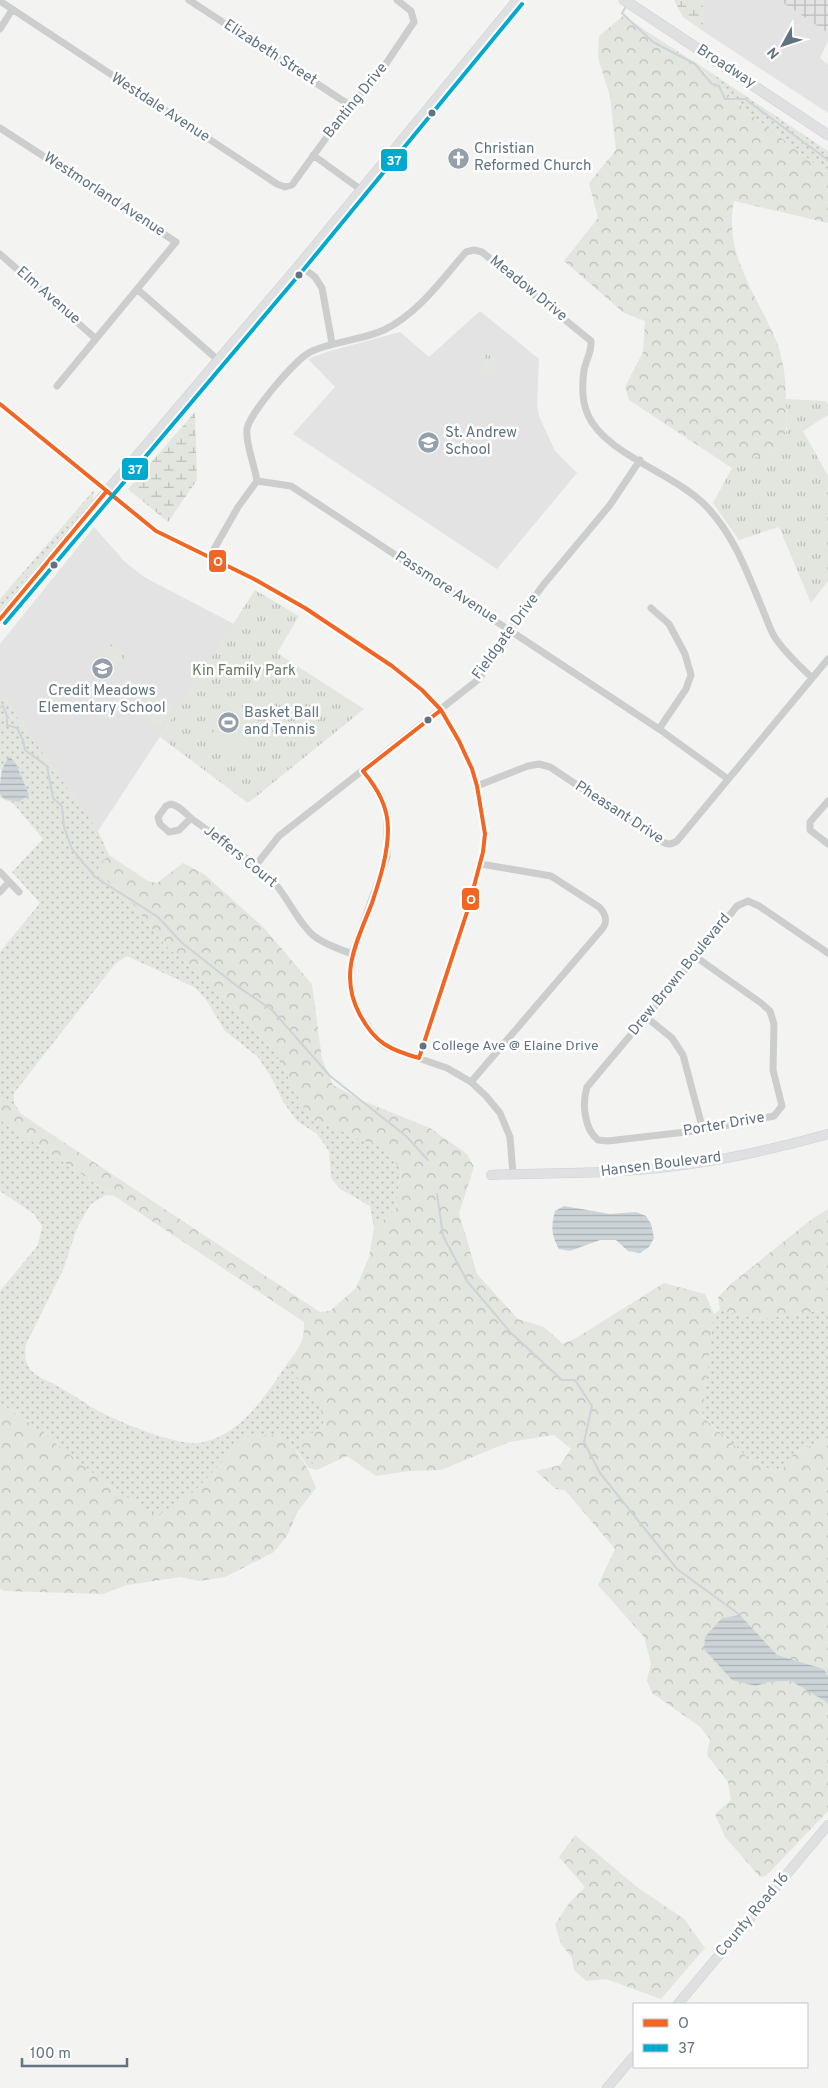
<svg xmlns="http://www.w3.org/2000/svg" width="828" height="2088" viewBox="0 0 828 2088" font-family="Overpass,sans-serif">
<defs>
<pattern id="industrial-grid" width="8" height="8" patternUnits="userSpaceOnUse" patternTransform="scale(1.25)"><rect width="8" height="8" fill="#e2e3e2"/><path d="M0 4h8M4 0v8" fill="none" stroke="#bbbcbd"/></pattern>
<pattern id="grass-dots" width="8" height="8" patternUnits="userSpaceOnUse" patternTransform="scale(1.25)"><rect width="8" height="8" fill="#e2e6df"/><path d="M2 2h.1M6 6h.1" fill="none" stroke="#bbbfba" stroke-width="1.8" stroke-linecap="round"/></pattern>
<pattern id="forest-crowns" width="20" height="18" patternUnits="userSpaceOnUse" patternTransform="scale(1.25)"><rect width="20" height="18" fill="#e2e6df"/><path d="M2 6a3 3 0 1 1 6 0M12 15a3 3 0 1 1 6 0" fill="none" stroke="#bbbfba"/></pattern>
<pattern id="wetland-marsh" width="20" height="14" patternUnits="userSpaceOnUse" patternTransform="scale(1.25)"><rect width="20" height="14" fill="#e2e6df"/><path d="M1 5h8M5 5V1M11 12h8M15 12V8" fill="none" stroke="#bbbfba"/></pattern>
<pattern id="park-tufts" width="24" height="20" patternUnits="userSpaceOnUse" patternTransform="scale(1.25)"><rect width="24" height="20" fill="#e2e6df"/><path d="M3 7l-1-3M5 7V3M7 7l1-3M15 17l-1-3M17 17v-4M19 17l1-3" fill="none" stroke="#bbbfba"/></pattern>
<pattern id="water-rules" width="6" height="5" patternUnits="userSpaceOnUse" patternTransform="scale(1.25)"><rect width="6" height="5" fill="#ccd4d7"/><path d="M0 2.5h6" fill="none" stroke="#a9b0b4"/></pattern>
</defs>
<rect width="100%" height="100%" fill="#f3f3f1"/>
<path fill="#e2e3e2" d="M 703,0 L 782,0 L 782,2 L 828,33 L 828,41 L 820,58 L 828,65 L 828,113 L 703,31 Z
M 480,311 L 539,359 L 537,404 L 539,416 L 555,451 L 577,473 L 497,569 L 293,434 L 335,387 L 308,359 L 330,351 L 400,332 L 429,357 Z
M 94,527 L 125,562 L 144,577 L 234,624 L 98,831 L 0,693 L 0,644 Z"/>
<path fill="url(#industrial-grid)" d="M 782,0 L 828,0 L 828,33 L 782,2 Z"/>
<path fill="url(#grass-dots)" d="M 689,58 L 828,151 L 828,174 L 750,114 Z
M 94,490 L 93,499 L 0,610 L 0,599 Z
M 0,693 L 98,831 L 109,855 L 98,866 L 105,879 L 133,904 L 165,945 L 230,1001 L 276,1054 L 309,1118 L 370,1143 L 378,1142 L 401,1169 L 396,1209 L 374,1228 L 370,1206 L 340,1189 L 331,1178 L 329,1151 L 317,1134 L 297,1121 L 284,1103 L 271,1077 L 258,1057 L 225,1031 L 205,998 L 194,987 L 127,956 L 115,964 L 14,1093 L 14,1103 L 21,1114 L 0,1100 L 0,952 L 40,903 L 12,872 L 43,839 L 13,803 L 0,798 L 0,794 L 4,799 L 1,768 L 0,771 Z
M 0,1120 L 114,1196 L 106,1195 L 91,1204 L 77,1228 L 63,1270 L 26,1344 C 25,1354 24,1361 30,1369 C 36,1377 51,1382 59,1387 C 74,1395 87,1405 102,1413 C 123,1423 177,1446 199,1443 C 241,1436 265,1396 287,1364 L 320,1406 L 324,1427 L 299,1440 L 317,1470 L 309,1468 L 297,1451 L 247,1436 L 195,1491 L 157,1517 L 108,1485 L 30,1423 L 0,1403 L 0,1291 L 38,1245 L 42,1226 L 34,1214 L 0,1191 Z
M 720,1310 L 758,1319 L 828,1310 L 828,1438 L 794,1453 L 779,1474 L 748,1458 L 702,1415 L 714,1314 Z"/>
<path fill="url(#forest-crowns)" d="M 623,16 L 688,58 L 750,114 L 828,174 L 828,223 L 734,201 C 723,254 757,295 776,340 C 785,363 786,384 786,408 C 787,421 788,433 780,444 C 771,454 744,463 732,468 L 629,400 L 625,387 L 643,352 L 645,321 L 624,313 L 564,261 L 598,218 L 589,183 L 616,150 L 610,96 L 598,58 L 599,36 Z
M 109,855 L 148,881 L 157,883 L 183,863 L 204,874 L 263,927 L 312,984 L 322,1059 L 333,1085 L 363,1101 L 430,1128 L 467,1154 L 474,1167 L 459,1213 L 477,1274 L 518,1319 L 544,1327 L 563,1344 L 576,1338 L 664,1283 L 705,1294 L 714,1314 L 702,1416 L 748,1458 L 779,1474 L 794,1453 L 828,1438 L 828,1676 L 824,1669 L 777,1655 L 739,1615 L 756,1686 L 769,1682 L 791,1681 L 828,1703 L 828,1811 L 766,1876 L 760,1877 L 725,1837 L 715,1814 L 731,1800 L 728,1782 L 707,1755 L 710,1739 L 699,1726 L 652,1693 L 647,1680 L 651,1664 L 644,1637 L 598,1585 L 615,1549 L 565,1490 L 556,1489 L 536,1471 L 560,1465 L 571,1449 L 554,1435 L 509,1442 L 441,1470 L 409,1471 L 376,1476 L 347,1456 L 317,1470 L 298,1440 L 324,1427 L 320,1406 L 287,1364 C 298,1349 305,1342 304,1322 L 0,1120 L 0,1100 L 320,1312 L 330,1311 L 356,1288 L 369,1257 L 374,1228 L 396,1209 L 401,1169 L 378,1142 L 370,1143 L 309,1118 L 276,1054 L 230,1001 L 165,945 L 133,904 L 105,879 L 98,866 Z
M 828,1209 L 828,1310 L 758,1319 L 720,1310 L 718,1297 L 732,1283 L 812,1219 Z
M 0,1403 L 30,1423 L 108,1485 L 157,1516 L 195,1491 L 247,1436 L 281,1435 C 298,1451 308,1466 316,1488 L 298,1511 L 287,1536 L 274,1552 L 225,1577 L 199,1581 L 181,1577 L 127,1585 L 103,1594 L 4,1591 L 0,1589 Z
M 575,1835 L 637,1887 L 684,1919 L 705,1948 L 661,1999 L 606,1979 L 586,1981 L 574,1970 L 572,1958 L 561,1944 L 555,1924 L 570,1902 L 585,1887 L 559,1857 Z"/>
<path fill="url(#wetland-marsh)" d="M 674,0 L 703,0 L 703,31 L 683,17 Z
M 195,412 L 197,480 L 168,522 L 128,489 Z"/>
<path fill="url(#park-tufts)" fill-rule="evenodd" d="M 485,354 L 499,358 L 494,378 L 480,375 Z
M 786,399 L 825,401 L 828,404 L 828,415 L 803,431 L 828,476 L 828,581 L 811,603 L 779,527 L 739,540 L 713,503 L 732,468 L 773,450 L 782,440 L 787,430 Z
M 255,590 L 299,616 L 277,653 L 364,709 L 248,803 L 160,737 ZM 228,704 L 243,712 L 233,732 Z
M 111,644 L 126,656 L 117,666 L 103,654 Z
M 53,693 L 64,701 L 59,708 L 48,699 Z"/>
<path fill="#e2e6df" d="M 153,688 L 174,706 L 161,727 L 135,710 Z
M 228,704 L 243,712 L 233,732 L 247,739 L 239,754 L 210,738 Z"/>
<path fill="url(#water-rules)" d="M 10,757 L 16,764 L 29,795 L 19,802 L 4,799 L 0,794 C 0,781 0,766 10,757 Z
M 564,1206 L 610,1214 L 636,1212 L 646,1216 L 651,1224 L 654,1238 L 649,1247 L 640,1253 L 628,1251 L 616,1240 L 600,1240 L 570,1251 L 559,1249 C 551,1235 551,1226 555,1211 Z
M 740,1615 L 777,1655 L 824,1669 L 828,1676 L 828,1703 L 791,1681 L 769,1682 L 756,1686 L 732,1680 L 704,1649 L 705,1637 L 722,1618 Z"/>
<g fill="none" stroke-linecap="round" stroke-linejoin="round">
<path stroke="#ccd4d7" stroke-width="2" d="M 625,8 L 622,13 L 653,42 L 695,64 L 712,84 L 719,86 L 725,99 L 745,99 L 828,160
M 0,707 L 3,706 L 7,716 L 7,725 L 17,728 L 23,740 L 25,750 L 47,766 L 53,798 L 62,806 L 64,827 L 72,849 L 95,877 L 158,917 L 181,942 L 237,986 L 272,1010 L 330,1076 L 406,1136 L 428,1160
M 437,1194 L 443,1236 L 467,1281 L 511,1333 L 562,1380 L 575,1380 L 592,1406 L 584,1442 L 600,1473 L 677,1569 L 740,1615"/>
<defs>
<path id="secondary" d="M 0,619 L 106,492 L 299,265 L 517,0
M 491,1175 C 534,1173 578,1174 621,1171 C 691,1167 761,1153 828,1134
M 678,2004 L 828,1825
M 607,2088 L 634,2056"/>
<path id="primary" d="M 624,0 L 828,135"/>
</defs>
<use href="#secondary" stroke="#ced0d1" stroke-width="10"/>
<use href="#primary" stroke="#ced0d0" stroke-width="11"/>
<path stroke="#cccece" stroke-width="7" d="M 189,0 L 351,106
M 0,1 L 277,184 L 285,187 L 292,185 L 345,112 L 381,71 L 414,22 L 411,11 L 397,0
M 0,29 L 12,10
M 0,128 L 176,242 L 57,386
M 313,155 L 360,189
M 0,254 L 95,338
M 299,265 L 315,277 L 322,288 L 332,343
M 137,289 L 218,360
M 0,404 L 156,531 L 254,579 L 305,608 L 392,666 L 422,690 L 441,710 L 459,741 L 472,769 L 477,786 L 485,834 L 483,852 L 468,909 L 419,1058
M 257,481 L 291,486 L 659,729 L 728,779
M 209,558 L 238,507 L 257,481 C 255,466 245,443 247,429 C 249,414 297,357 312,351 C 335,341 362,340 384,330 C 419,313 442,279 466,252 L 474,250 L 482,252 L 591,341 C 592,351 586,360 584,370 C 582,384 582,402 588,415 C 605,454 674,473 706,506 C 734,535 747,572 762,608 C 766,617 769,627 774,636 C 784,652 799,665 812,678
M 651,608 L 669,624 L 685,654 L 691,675 L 686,689 L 659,729
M 363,771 L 381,796 L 387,813 L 387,857 L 352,954 L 350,985 L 355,1003 L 362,1018 L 380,1042 L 389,1048 L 447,1068 L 471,1082 L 486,1096 L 500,1113 L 510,1137 L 513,1174
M 477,786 L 528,766 L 539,764 L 550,767 L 661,841 C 667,845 671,845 677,841 L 828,659
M 828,801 L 810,822 L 810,830 L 828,844
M 191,818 L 179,830 L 169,832 L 160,824 L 158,817 L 166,806 L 171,804 C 181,806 185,814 192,819 C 218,838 245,855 268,876 C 287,893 295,920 314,936 C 325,945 340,949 352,954
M 256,865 L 279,836 L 479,679 L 510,630 L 544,584 L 610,505 L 640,460
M 0,872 L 19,892
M 0,892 L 9,882
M 696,957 L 761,1003 L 770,1011 L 774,1024 L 773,1070 L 782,1106 L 774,1116 L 703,1130 L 608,1141 L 598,1140 C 584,1129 582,1103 587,1087 L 696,957 L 737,906 L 748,901 L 759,906 L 828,953
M 646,1017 L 672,1038 L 683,1055 L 703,1130
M 471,1082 L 603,928 C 608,921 605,913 599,907 L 551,876 L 481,864"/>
<use href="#secondary" stroke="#dfe0e1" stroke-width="9"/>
<use href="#primary" stroke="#dfe0e1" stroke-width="10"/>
<defs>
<path id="bus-1" d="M 0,404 L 156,531 L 254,579 L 305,608 L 392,666 L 422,690 L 441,710
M 0,619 L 106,492
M 441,710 L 459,741 L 472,769 L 477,786 L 485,834 L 483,852 L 468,909 L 419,1058 C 390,1050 375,1043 360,1015 C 338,974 357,942 372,903 C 380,879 388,854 388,829 C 388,806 377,788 363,771 Z"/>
<path id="bus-2" d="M 5,623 L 304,269 L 522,4"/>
</defs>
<use href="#bus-1" stroke="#fff" stroke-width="8"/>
<use href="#bus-2" stroke="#fff" stroke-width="8"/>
<use href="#bus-1" stroke="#f26522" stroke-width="4"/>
<use href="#bus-2" stroke="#00a9ce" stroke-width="4"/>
</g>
<defs>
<symbol id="church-disc" viewBox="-11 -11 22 22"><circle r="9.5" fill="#94a0aa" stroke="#fff"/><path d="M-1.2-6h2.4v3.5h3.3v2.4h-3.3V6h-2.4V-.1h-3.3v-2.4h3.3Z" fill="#fff"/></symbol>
<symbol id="school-disc" viewBox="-11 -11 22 22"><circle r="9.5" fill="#94a0aa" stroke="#fff"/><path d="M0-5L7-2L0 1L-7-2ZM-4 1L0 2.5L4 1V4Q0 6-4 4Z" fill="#fff"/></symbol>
<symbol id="stadium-disc" viewBox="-11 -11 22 22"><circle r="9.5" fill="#94a0aa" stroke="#fff"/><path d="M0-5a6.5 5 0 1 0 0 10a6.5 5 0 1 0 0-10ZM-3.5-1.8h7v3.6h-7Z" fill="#fff"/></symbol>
</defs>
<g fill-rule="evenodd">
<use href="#church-disc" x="446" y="146" width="25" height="25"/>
<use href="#school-disc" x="416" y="430" width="25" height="25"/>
<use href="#school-disc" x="90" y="656" width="25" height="25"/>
<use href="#stadium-disc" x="216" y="710" width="25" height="25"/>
</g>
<g fill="#617383" stroke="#fff" stroke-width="2">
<circle cx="432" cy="113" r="4.5"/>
<circle cx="299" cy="275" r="4.5"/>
<circle cx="54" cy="565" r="4.5"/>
<circle cx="428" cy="720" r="4.5"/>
<circle cx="423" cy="1046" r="4.5"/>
</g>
<g text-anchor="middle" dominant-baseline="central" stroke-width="5" stroke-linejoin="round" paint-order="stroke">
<g font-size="14" fill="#617383" stroke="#fff" text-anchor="start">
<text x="432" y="1046">College Ave @ Elaine Drive</text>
</g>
<g font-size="15" fill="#617383" stroke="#fff">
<text transform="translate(270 53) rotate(33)">Elizabeth Street</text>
<text transform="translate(726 67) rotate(33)">Broadway</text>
<text transform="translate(356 101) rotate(-51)">Banting Drive</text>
<text transform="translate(160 108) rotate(33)">Westdale Avenue</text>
<text transform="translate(104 195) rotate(33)">Westmorland Avenue</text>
<text transform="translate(528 289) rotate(39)">Meadow Drive</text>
<text transform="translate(48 296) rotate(41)">Elm Avenue</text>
<text transform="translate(446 588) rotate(33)">Passmore Avenue</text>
<text transform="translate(506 637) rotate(-54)">Fieldgate Drive</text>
<text transform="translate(619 813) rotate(33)">Pheasant Drive</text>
<text transform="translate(240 857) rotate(39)">Jeffers Court</text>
<text transform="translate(680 975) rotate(-51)">Drew Brown Boulevard</text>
<text transform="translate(724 1125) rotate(-10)">Porter Drive</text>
<text transform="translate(661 1165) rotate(-7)">Hansen Boulevard</text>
<text transform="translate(753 1915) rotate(-50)">County Road 16</text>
</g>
<g font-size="15" fill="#617383" stroke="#fff" text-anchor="start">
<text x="474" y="149">Christian<tspan x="474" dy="17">Reformed Church</tspan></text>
<text x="445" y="433">St. Andrew<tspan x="445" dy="17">School</tspan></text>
<text x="102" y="691" text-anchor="middle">Credit Meadows<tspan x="102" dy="17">Elementary School</tspan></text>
<text x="244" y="713">Basket Ball<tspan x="244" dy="17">and Tennis</tspan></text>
</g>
<g font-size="15" fill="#657a60" stroke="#fff">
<text x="244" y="671">Kin Family Park</text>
</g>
</g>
<g stroke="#fff" stroke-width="2">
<rect x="380" y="148" width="28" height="24" rx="5" fill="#00a9ce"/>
<rect x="121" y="457" width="28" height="24" rx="5" fill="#00a9ce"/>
<rect x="208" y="549" width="19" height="24" rx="5" fill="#f26522"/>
<rect x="461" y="887" width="19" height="24" rx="5" fill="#f26522"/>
</g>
<g font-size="14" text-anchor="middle" font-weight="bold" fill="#fff">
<text x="394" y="165">37</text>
<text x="135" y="474">37</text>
<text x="218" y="566">O</text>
<text x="471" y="904">O</text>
</g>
<rect x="633" y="2003" width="175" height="65" fill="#ffffff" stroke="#c0c7cd"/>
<rect x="643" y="2019" width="25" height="8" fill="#f26522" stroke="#c0c7cd"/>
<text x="678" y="2028" font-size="15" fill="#617383">O</text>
<rect x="643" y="2044" width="25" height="8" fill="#00a9ce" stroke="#c0c7cd"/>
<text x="678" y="2053" font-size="15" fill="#617383">37</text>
<g transform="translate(783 45) rotate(230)" stroke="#ffffff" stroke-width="4" paint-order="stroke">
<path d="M0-4L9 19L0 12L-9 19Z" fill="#617383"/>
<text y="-8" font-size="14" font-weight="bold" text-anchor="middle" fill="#617383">N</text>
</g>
<path d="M22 2058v8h105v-8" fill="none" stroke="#617383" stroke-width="2.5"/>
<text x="30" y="2058" font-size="15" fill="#617383" stroke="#ffffff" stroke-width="4" paint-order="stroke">100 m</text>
</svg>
